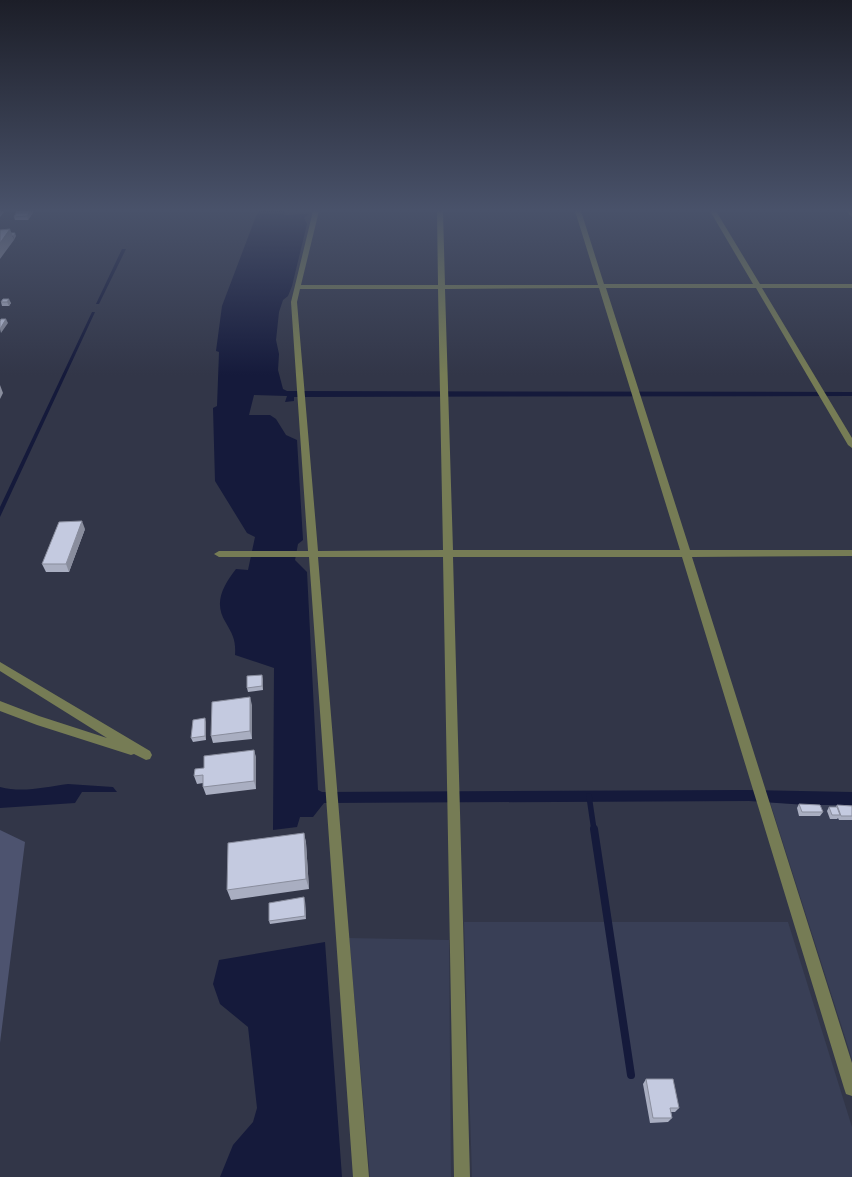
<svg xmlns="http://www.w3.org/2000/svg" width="852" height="1177" viewBox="0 0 852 1177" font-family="'Fira Sans',sans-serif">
<rect width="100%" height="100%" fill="#323648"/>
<path fill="#393f56" d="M 770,802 L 807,805 L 852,805 L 852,1059 Z
M 464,922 L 788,922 L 852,1127 L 852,1177 L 472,1177 Z
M 349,938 L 449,940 L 451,1177 L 370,1177 Z"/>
<path fill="#4d536f" d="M 0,830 L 25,842 L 0,1043 Z"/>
<path fill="#151a3b" d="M 258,211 L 285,211 L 284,215 L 309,214 L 304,218 L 307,224 L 292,286 L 288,296 L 283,300 L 279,312 L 276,340 L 279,354 L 278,370 L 283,389 L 287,391 L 852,392 L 852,396 L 294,397 L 294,401 L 285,402 L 287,396 L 254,395 L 249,415 L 270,415 L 276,419 L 286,435 L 297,440 L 303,540 L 298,544 L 295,560 L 307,572 L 318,790 L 322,792 L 745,790 L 852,792 L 852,805 L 807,805 L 749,801 L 324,803 L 313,817 L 300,817 L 297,827 L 273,830 L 274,668 L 235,655 C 236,641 233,635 226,623 C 213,603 223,586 236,569 L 248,570 L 255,537 L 247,533 L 215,481 L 213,408 L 217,406 L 219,352 L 216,351 L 222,306 Z
M 122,249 L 126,249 L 99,304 L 96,304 Z
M 92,312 L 95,312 L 0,517 L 0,507 Z
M 68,784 L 113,787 L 117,792 L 82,792 L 75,803 L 0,808 L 0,787 C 23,793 45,787 68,784 Z
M 325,942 L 342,1177 L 220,1177 L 233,1145 L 253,1122 L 257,1108 L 248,1027 L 220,1004 L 213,984 L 219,960 Z"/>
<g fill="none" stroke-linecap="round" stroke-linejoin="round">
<path stroke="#151a3b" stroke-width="5.5" d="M 589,796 L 594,830"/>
<path stroke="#151a3b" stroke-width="8" d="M 594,829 L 631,1075"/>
<path fill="#767c55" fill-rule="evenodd" d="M 313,211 L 319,211 L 301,285 L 438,285 L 437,211 L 443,211 L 445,285 L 598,285 L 575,211 L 581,211 L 604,284 L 753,284 L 710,211 L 716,211 L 760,284 L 852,284 L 852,288 L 762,288 L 852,438 L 852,448 L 848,445 L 756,288 L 606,288 L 690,550 L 852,550 L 852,556 L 692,557 L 852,1063 L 852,1096 L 846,1094 L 844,1088 L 682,557 L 453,557 L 470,1177 L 454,1177 L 443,557 L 318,557 L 369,1177 L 353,1177 L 309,557 L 219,557 L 214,554 L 219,551 L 308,551 L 291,302 ZM 599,288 L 680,550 L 453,550 L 445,289 ZM 300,289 L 438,289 L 443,550 L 318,551 L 297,302 Z
M 846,211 L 852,211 L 852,217 Z
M 0,662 L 150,751 L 152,755 L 150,759 L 146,760 L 134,754 L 131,755 L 37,725 L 0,711 L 0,701 L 39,716 L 107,738 L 0,671 Z"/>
</g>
<path fill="#a9aec1" d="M 15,211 L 34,211 L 28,220 L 15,220 L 14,217 L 16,213 Z
M 3,299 L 11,303 L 9,306 L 2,306 L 1,302 Z
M 85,529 L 69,572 L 46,572 L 42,564 Z
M 263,679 L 263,690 L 248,692 L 247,688 Z
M 252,705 L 252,739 L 213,743 L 211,736 Z
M 206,722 L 206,740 L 193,742 L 191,738 Z
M 254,750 L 256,758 L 256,789 L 206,795 L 203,787 L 203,783 L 197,784 L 194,776 L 204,768 Z
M 799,804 L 823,812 L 820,816 L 799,816 L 797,808 Z
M 837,805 L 852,806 L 852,820 L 839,820 L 838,818 L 837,819 L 830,819 L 827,811 L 829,807 L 836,807 Z
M 304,833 L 306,843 L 309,889 L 231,900 L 227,890 Z
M 305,901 L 306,919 L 270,924 L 269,921 Z
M 646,1079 L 679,1108 L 675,1112 L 671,1112 L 672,1118 L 668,1122 L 650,1123 L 643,1084 Z"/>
<path fill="#898d9d" d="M 0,211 L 5,211 L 0,217 Z
M 28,211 L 34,211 L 28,220 L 27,216 L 29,213 Z
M 10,229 L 14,240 L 0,259 L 0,243 Z
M 15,233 L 16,236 L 14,240 L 13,236 Z
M 9,299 L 11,303 L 9,306 L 7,302 Z
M 6,319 L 8,323 L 1,333 L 0,329 Z
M 0,385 L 3,393 L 0,399 Z
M 82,521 L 85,529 L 69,572 L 66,564 Z
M 262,675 L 263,679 L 263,690 L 262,686 Z
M 250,697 L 252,705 L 252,739 L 250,731 Z
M 205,718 L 206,722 L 206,740 L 205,736 Z
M 254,750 L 256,758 L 256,789 L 254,781 Z
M 304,833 L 306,843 L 309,889 L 306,879 Z
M 304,897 L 305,901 L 306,919 L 305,916 Z"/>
<path fill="#c4cae0" stroke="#898d9d" d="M 16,213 L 29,213 L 27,216 L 14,217 Z
M 10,229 L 0,243 L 0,230 Z
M 11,233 L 15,233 L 13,236 Z
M 3,299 L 9,299 L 7,302 L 1,302 Z
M 1,319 L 6,319 L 0,329 L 0,321 Z
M 82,521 L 66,564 L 42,564 L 59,522 Z
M 262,675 L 262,686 L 247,688 L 247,676 Z
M 250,697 L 250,731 L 211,736 L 212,702 Z
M 205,718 L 205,736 L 191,738 L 193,720 Z
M 254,750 L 254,781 L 203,787 L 203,775 L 194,776 L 195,769 L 204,768 L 204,756 Z
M 799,804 L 820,805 L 823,812 L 802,812 Z
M 837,805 L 852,806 L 852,816 L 841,816 Z
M 829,807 L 837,807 L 840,815 L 832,815 Z
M 304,833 L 306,879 L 227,890 L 228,843 Z
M 304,897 L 305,916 L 269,921 L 269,903 Z
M 646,1079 L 673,1079 L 679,1108 L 670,1108 L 672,1118 L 653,1118 Z"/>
<linearGradient id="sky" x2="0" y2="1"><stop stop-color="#1c1e28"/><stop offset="0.56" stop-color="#49526a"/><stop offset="1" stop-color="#49526a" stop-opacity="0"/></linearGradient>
<rect width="852" height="375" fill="url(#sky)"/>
</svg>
